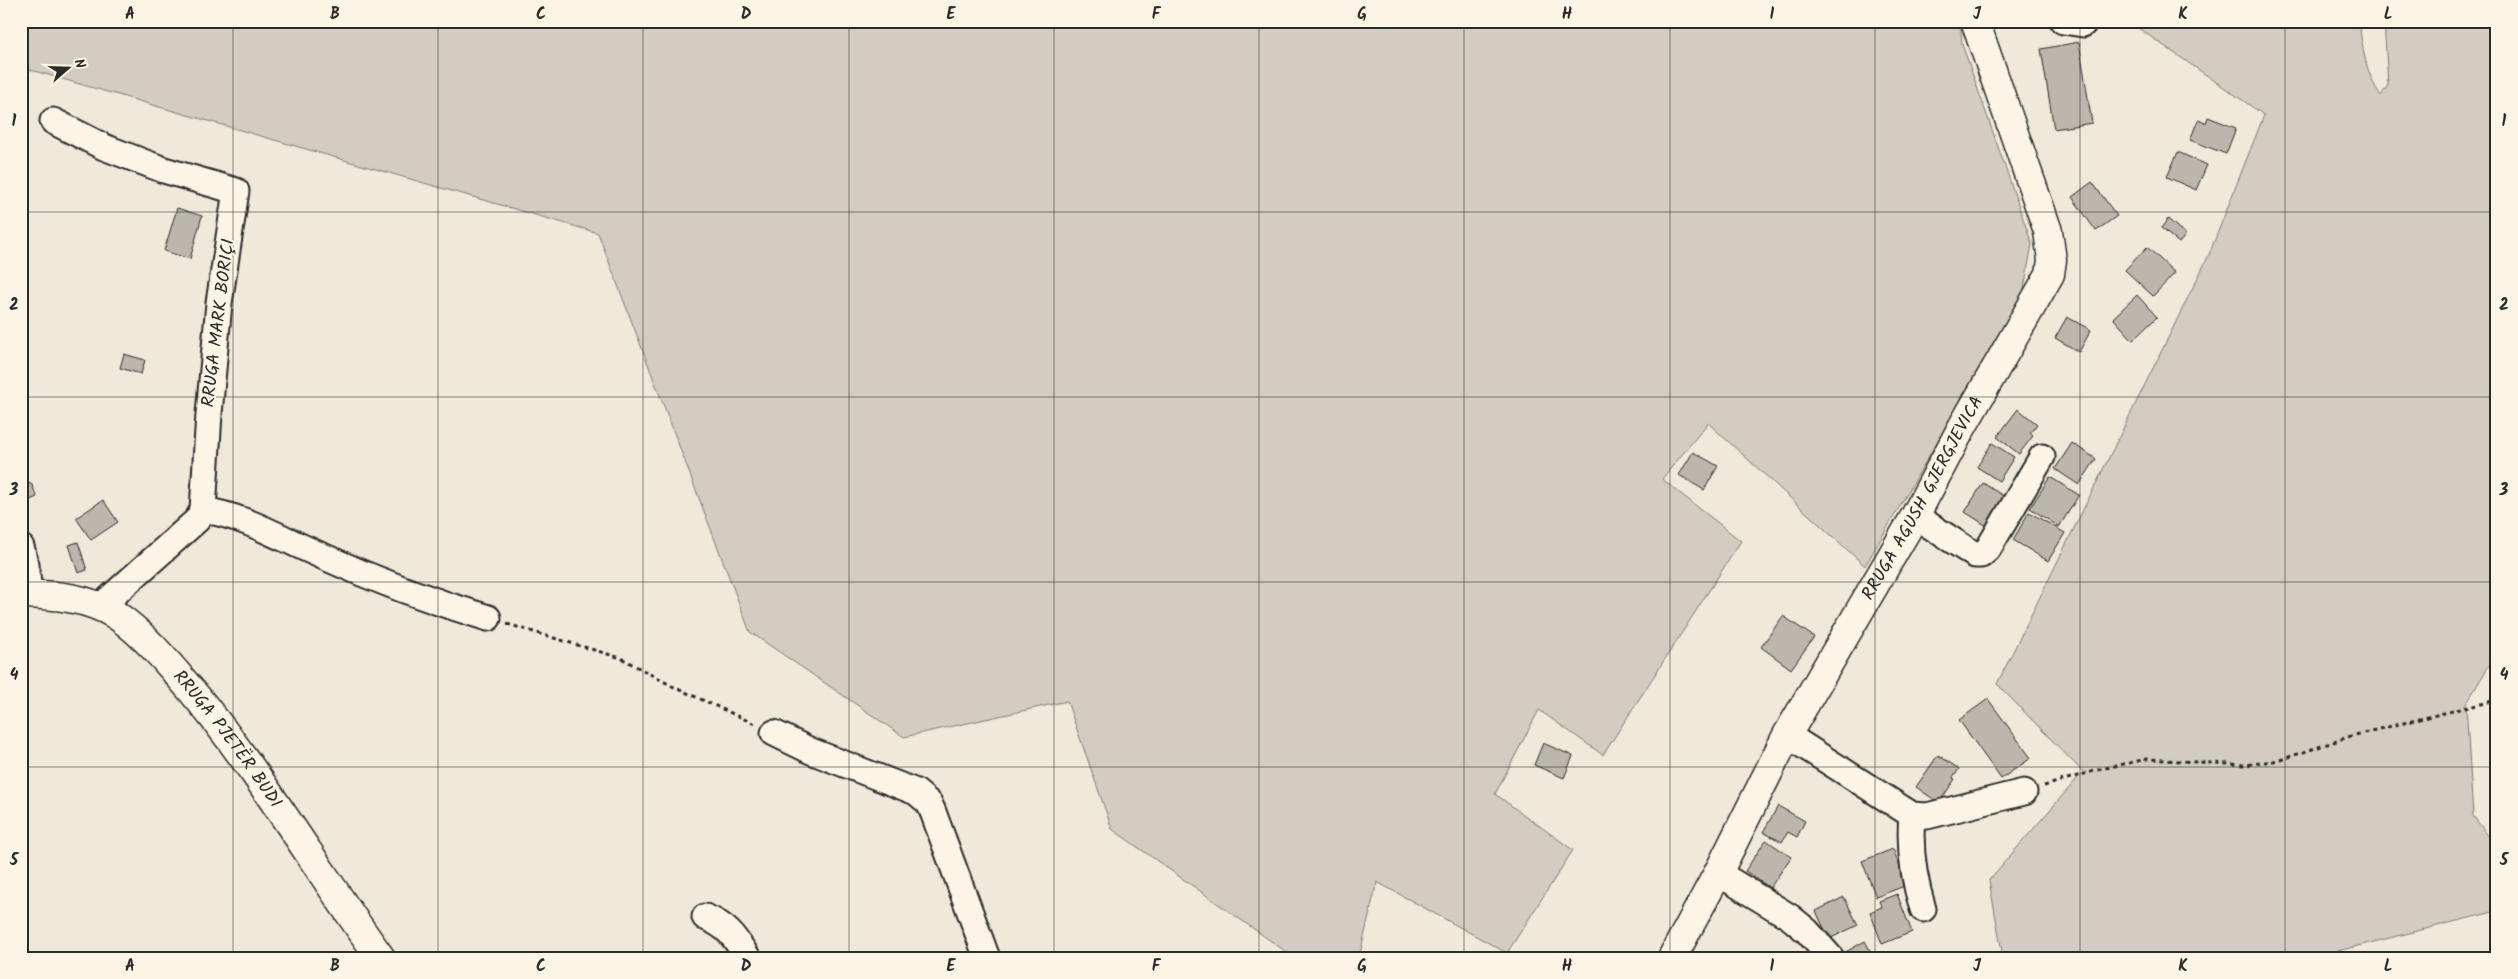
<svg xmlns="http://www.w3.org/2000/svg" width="2518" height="979" viewBox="0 0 2518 979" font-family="Kalam,sans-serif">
<rect width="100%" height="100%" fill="#efe9da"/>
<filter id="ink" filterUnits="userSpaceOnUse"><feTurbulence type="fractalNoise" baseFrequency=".02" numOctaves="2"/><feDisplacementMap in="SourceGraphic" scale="10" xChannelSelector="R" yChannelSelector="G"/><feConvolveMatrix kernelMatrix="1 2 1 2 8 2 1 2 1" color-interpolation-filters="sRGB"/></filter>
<g filter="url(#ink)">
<path fill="#d2cdc0" stroke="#7e7c76" d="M 21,21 L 1960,21 L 1962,44 L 2032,244 L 2023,294 L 1865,566 L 1708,423 L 1662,479 L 1741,541 L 1603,755 L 1539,710 L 1495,794 L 1573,850 L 1507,953 L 1377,882 L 1359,958 L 1295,958 L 1112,829 L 1067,701 L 904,737 L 750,632 L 598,233 L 24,68 L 21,76 Z
M 2128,21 L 2359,21 C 2362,47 2366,75 2381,96 L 2388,85 L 2384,21 L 2497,21 L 2497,652 L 2466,704 L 2473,816 L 2497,847 L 2497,911 L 2310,958 L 2003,958 L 1989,880 L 2083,772 L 1997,684 L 2208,257 L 2264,115 Z"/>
<path fill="#bcb7ac" stroke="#2b2b2b" d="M 2079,42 L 2092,123 L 2054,129 L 2041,49 Z
M 2208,117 L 2236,128 L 2226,154 L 2190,140 L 2198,120 L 2206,123 Z
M 2178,152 L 2207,165 L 2196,190 L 2167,177 Z
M 2092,182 L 2117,216 L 2096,231 L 2072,197 Z
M 177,208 L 202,216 L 190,259 L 164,251 Z
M 2168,219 L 2186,235 L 2179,243 L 2161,228 Z
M 2147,247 L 2175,273 L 2153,296 L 2125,270 Z
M 2137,295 L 2157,317 L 2133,340 L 2113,318 Z
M 2067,317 L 2091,330 L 2079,352 L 2055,338 Z
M 124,354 L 145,360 L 141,374 L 120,368 Z
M 2018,409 L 2037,424 L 2030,433 L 2033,436 L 2019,454 L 1997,437 Z
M 1992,443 L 2014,457 L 1999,481 L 1977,467 Z
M 2072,443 L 2096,459 L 2079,485 L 2055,469 Z
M 1693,452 L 1718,466 L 1704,490 L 1679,475 Z
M 2050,477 L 2079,495 L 2059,527 L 2030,508 Z
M 31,483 L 37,497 L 21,504 L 21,487 Z
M 1983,483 L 2008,499 L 1990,528 L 1965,512 Z
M 103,500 L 118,522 L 91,540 L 76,518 Z
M 2029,512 L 2065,533 L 2048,561 L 2013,540 Z
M 78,542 L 87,570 L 78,573 L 69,545 Z
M 1783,616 L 1814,637 L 1791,669 L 1761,647 Z
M 1988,699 L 2031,758 L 2001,779 L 1959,720 Z
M 1543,743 L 1573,756 L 1564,778 L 1534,765 Z
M 1938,755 L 1959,769 L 1953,778 L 1955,779 L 1939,803 L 1916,787 Z
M 1778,806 L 1805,821 L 1797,837 L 1788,832 L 1782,842 L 1763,832 Z
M 1766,840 L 1791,857 L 1770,888 L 1745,871 Z
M 1893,849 L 1907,885 L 1876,897 L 1862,861 Z
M 1897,894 L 1912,932 L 1882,944 L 1870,912 L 1882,907 L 1879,901 Z
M 1844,897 L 1858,925 L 1829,939 L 1816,911 Z
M 1865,941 L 1874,958 L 1844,958 L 1842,954 Z"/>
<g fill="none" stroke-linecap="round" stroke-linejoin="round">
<defs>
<path id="minor" d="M 2063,21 L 2083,24
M 53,121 L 104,147 L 164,170 L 236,191 L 219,303 L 209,414 L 203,510 L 197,520 L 100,607
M 203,510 C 245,516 282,539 320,555 C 375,580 431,601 488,618
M 1915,516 L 1975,555 L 1981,555 L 1988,549 L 2042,457
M 21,547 L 26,565 L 29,594
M 774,733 L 811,751 L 916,792 L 929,803 L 933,812 L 987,958
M 1787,735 L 1912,815 L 1927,816 L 2024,792
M 1912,815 C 1909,848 1913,877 1923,909
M 1718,873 L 1790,917 L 1807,931 L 1831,958
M 705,917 C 728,926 735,938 748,958"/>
<g id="major">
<path id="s1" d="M 21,594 C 54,595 87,597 116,615 C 145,635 168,663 191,690 C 261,773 316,869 381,958"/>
<path id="s2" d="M 1672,958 L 1718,873 L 1787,735 L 1915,516 L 1961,429 L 2050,274 L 2052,260 L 2048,231 L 1975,21"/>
</g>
</defs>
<use href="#minor" stroke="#2b2b2b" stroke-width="29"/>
<use href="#major" stroke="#2b2b2b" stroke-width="31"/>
<path stroke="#2b2b2b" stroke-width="3" stroke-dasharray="4 4" stroke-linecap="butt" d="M 507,624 L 621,658 L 672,686 L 755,724
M 2044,786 L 2101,769 L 2147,759 L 2246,765 L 2280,760 L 2351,736 L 2497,700"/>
<use href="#minor" stroke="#fcf5e5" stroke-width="25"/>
<use href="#major" stroke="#fcf5e5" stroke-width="28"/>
</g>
</g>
<path fill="none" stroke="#2b2b2b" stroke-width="1" stroke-opacity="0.55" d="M 233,21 L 233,958M 438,21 L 438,958M 643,21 L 643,958M 849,21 L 849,958M 1054,21 L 1054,958M 1259,21 L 1259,958M 1464,21 L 1464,958M 1670,21 L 1670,958M 1875,21 L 1875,958M 2080,21 L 2080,958M 2285,21 L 2285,958M 21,212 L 2497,212M 21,397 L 2497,397M 21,582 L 2497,582M 21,767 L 2497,767"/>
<g text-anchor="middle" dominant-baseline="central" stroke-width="4" stroke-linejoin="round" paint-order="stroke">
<g font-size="18" fill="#2b2b2b" stroke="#fcf5e5">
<text transform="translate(219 323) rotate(-83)">RRUGA MARK BORIÇI</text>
<text stroke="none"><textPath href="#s2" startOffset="524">RRUGA AGUSH GJERGJEVICA</textPath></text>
<text stroke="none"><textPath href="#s1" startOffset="266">RRUGA PJETËR BUDI</textPath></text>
</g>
</g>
<rect width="2518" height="979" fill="none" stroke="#fcf5e5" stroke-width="55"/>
<g transform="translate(68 68) rotate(70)" stroke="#fcf5e5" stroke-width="4" paint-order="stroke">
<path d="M0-4L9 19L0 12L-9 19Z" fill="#2b2b2b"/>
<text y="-8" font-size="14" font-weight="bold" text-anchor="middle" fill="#2b2b2b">N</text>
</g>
<rect x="28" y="28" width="2462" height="924" fill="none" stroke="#2b2b2b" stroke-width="2"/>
<g font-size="16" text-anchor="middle" font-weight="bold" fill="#2b2b2b">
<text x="130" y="19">A</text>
<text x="335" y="19">B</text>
<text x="541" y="19">C</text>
<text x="746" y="19">D</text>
<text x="951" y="19">E</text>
<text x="1156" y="19">F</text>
<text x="1362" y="19">G</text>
<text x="1567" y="19">H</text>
<text x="1772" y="19">I</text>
<text x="1977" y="19">J</text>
<text x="2183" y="19">K</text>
<text x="2388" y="19">L</text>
<text x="14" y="126">1</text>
<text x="2504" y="126">1</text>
<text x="14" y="310">2</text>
<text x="2504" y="310">2</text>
<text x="14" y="495">3</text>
<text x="2504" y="495">3</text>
<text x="14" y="680">4</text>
<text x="2504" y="680">4</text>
<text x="14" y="865">5</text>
<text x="2504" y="865">5</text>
<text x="130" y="971">A</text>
<text x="335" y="971">B</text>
<text x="541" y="971">C</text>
<text x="746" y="971">D</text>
<text x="951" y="971">E</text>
<text x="1156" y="971">F</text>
<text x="1362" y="971">G</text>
<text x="1567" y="971">H</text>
<text x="1772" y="971">I</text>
<text x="1977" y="971">J</text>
<text x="2183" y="971">K</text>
<text x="2388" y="971">L</text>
</g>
</svg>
